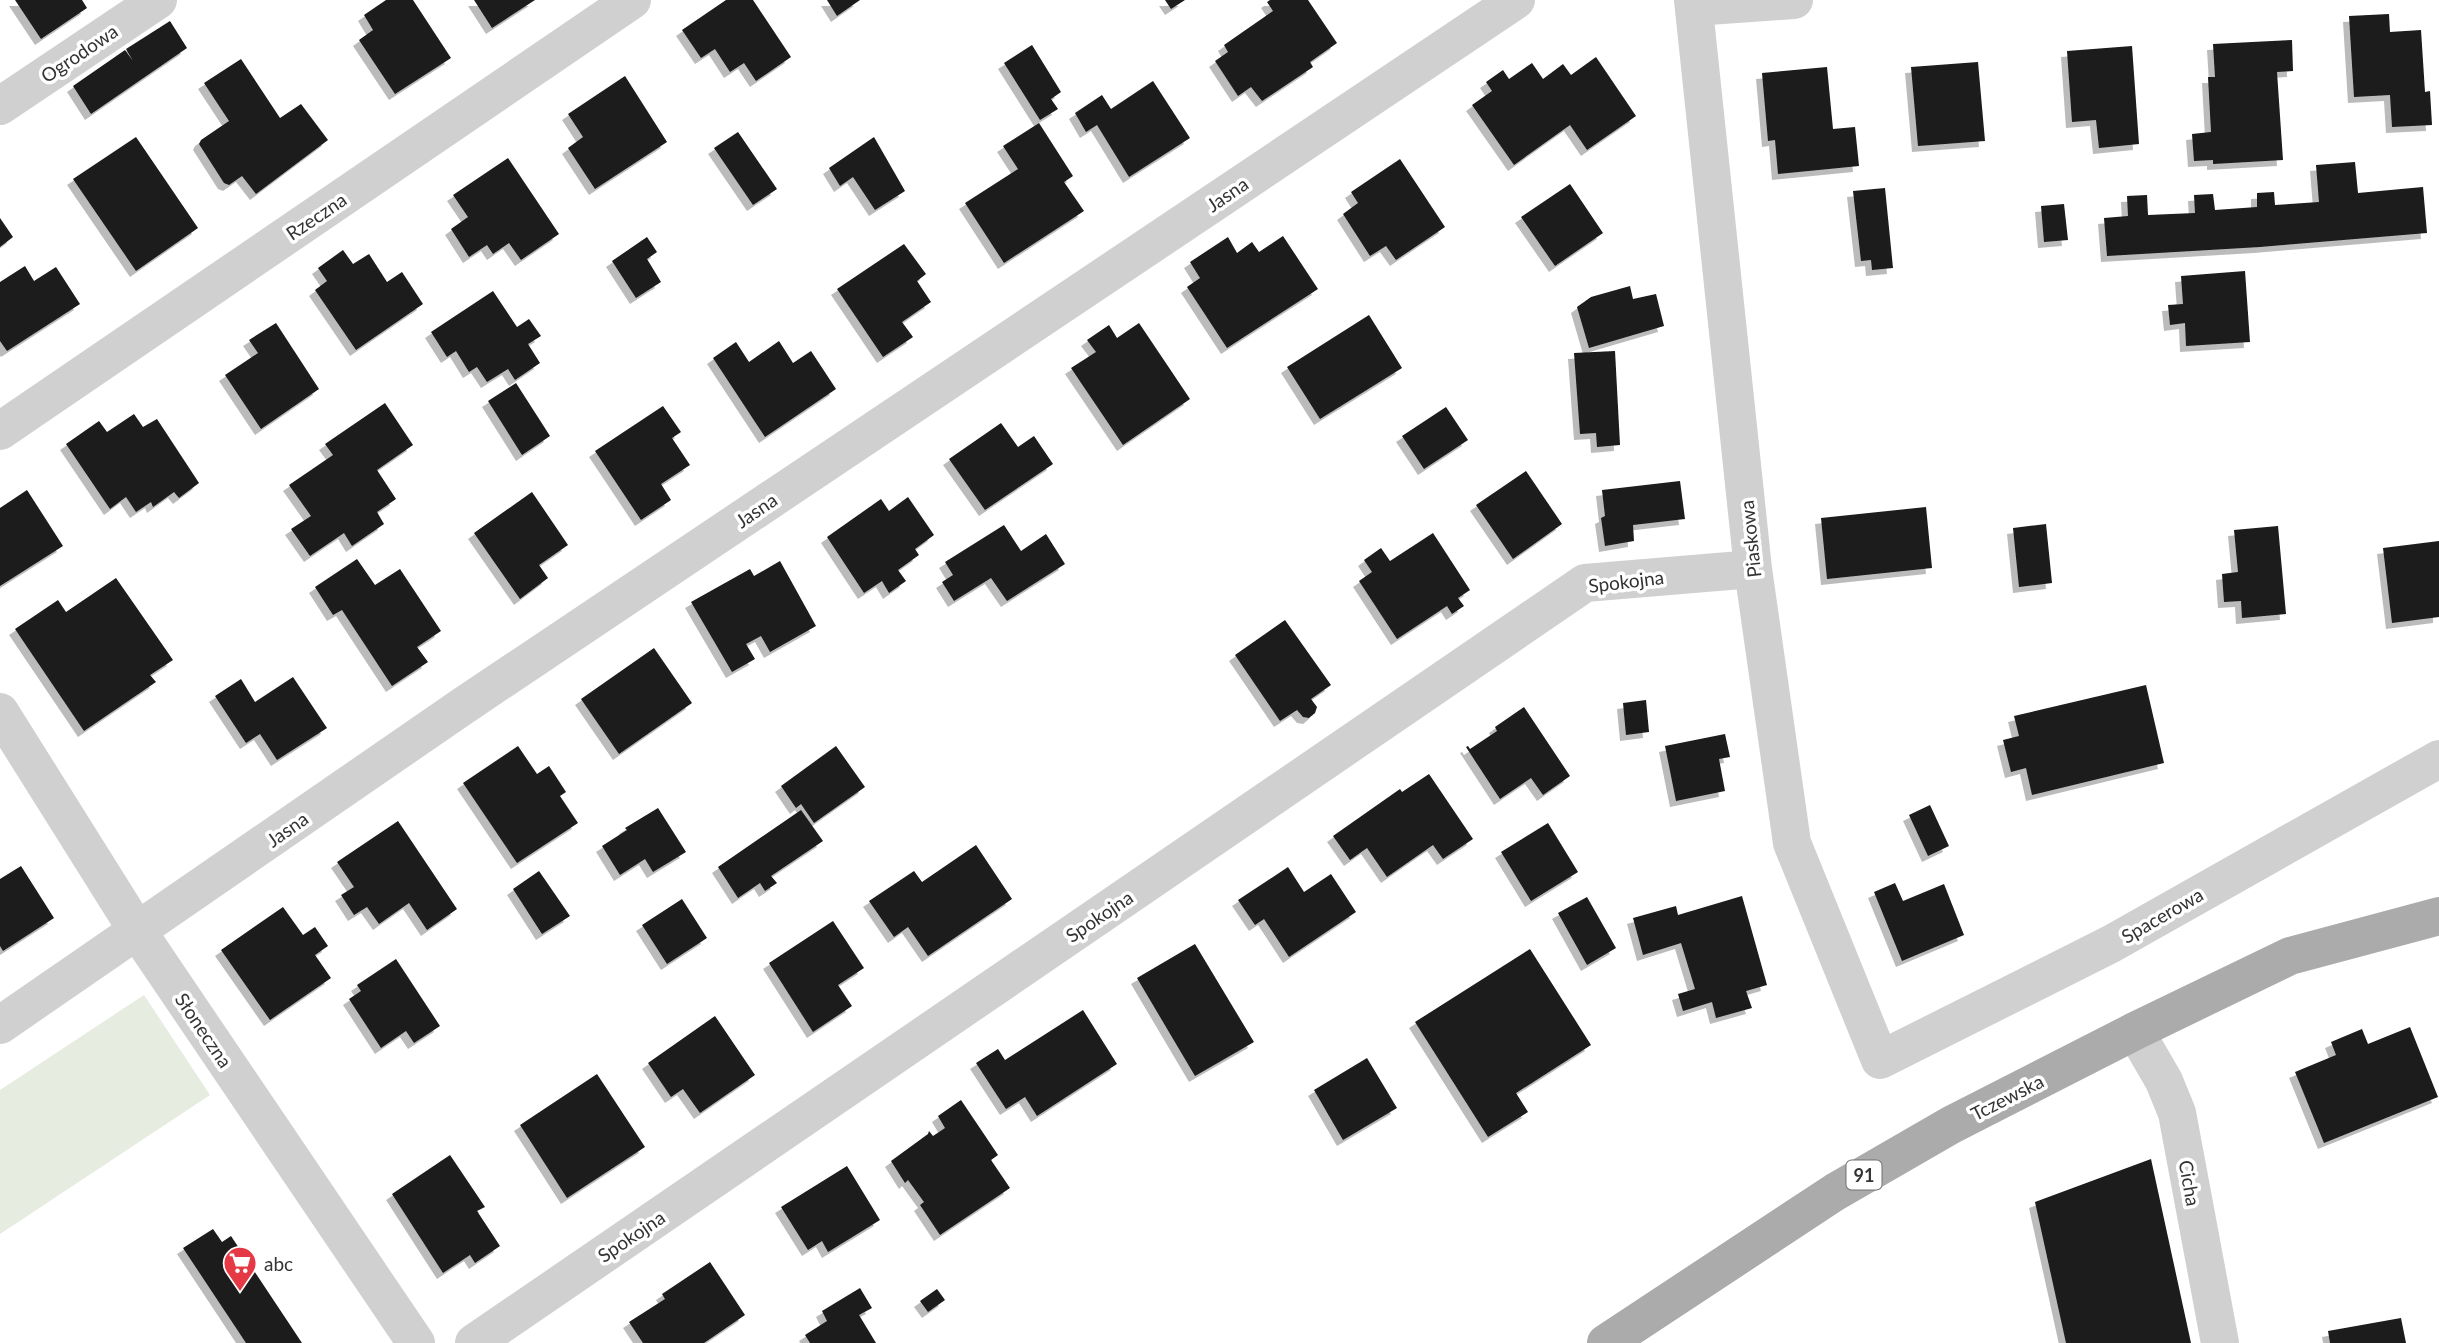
<svg xmlns="http://www.w3.org/2000/svg" width="2439" height="1343" viewBox="0 0 2439 1343" font-family="Lato,sans-serif">
<defs>
<filter id="shadow"><feDropShadow dx="-6" dy="6" stdDeviation="0" flood-color="#0004"/></filter>
</defs>
<rect width="100%" height="100%" fill="#fff"/>
<path fill="#e6ecdf" d="M 144,995 L 210,1095 L 0,1234 L 0,1090 Z"/>
<path fill="#1a1a1a" filter="url(#shadow)" d="M 15,0 L 82,0 L 87,8 L 41,39 Z
M 386,0 L 413,0 L 451,58 L 395,94 L 359,40 L 373,30 L 364,15 Z
M 474,0 L 535,0 L 492,28 Z
M 726,0 L 753,0 L 791,57 L 756,81 L 744,63 L 730,72 L 715,49 L 701,58 L 682,30 Z
M 827,0 L 860,0 L 837,16 Z
M 1165,0 L 1185,0 L 1171,9 Z
M 1270,0 L 1308,0 L 1337,43 L 1310,62 L 1313,67 L 1262,101 L 1251,87 L 1238,96 L 1215,61 L 1228,52 L 1224,45 L 1273,11 L 1267,2 Z
M 2389,14 L 2390,32 L 2421,30 L 2425,92 L 2430,91 L 2432,125 L 2392,127 L 2390,95 L 2354,97 L 2349,16 Z
M 170,21 L 187,48 L 91,114 L 73,86 L 125,50 L 133,61 L 126,49 Z
M 2292,40 L 2293,71 L 2277,72 L 2283,160 L 2213,164 L 2213,160 L 2194,161 L 2192,134 L 2211,132 L 2208,77 L 2215,77 L 2213,44 Z
M 1032,45 L 1061,92 L 1051,99 L 1058,109 L 1040,120 L 1004,63 Z
M 2132,46 L 2139,144 L 2099,148 L 2096,120 L 2072,122 L 2067,51 Z
M 1596,57 L 1636,116 L 1587,150 L 1570,125 L 1514,165 L 1472,105 L 1492,91 L 1486,82 L 1503,70 L 1509,79 L 1532,63 L 1543,79 L 1563,64 L 1571,75 Z
M 241,59 L 280,118 L 301,104 L 328,140 L 256,194 L 242,176 L 229,185 L 224,183 L 199,144 L 201,140 L 229,121 L 204,83 Z
M 1978,62 L 1985,141 L 1918,146 L 1911,67 Z
M 1827,67 L 1833,129 L 1855,127 L 1859,166 L 1778,174 L 1775,140 L 1768,141 L 1762,73 Z
M 625,76 L 667,142 L 595,189 L 568,148 L 583,137 L 568,114 Z
M 1153,81 L 1190,138 L 1129,177 L 1097,125 L 1086,132 L 1075,113 L 1102,95 L 1111,109 Z
M 1039,123 L 1073,176 L 1064,182 L 1084,211 L 1004,263 L 965,203 L 1018,169 L 1003,146 Z
M 738,132 L 777,189 L 753,205 L 714,148 Z
M 136,137 L 198,228 L 136,271 L 73,179 Z
M 874,137 L 905,191 L 875,210 L 853,177 L 840,186 L 829,168 Z
M 508,158 L 559,234 L 521,260 L 509,243 L 493,254 L 487,245 L 469,257 L 451,229 L 468,217 L 453,195 Z
M 1400,159 L 1445,227 L 1396,260 L 1386,246 L 1370,256 L 1343,214 L 1358,203 L 1351,192 Z
M 2355,162 L 2358,193 L 2423,187 L 2427,233 L 2260,247 L 2107,256 L 2104,218 L 2128,216 L 2127,196 L 2147,195 L 2148,215 L 2195,213 L 2194,195 L 2213,194 L 2215,210 L 2257,207 L 2257,193 L 2274,192 L 2275,205 L 2319,202 L 2316,165 Z
M 1570,184 L 1603,233 L 1555,266 L 1521,217 Z
M 1885,188 L 1893,268 L 1872,270 L 1871,260 L 1861,261 L 1853,191 Z
M 2064,204 L 2068,240 L 2044,242 L 2041,206 Z
M 0,218 L 13,237 L 0,247 Z
M 1283,236 L 1318,289 L 1227,348 L 1187,287 L 1200,278 L 1190,262 L 1228,237 L 1237,253 L 1252,242 L 1259,252 Z
M 647,237 L 657,252 L 647,259 L 661,282 L 636,298 L 612,261 Z
M 904,244 L 926,274 L 917,281 L 931,302 L 902,322 L 913,337 L 883,357 L 837,289 Z
M 343,250 L 353,264 L 369,254 L 387,282 L 402,272 L 423,304 L 356,350 L 315,290 L 327,281 L 318,268 Z
M 25,266 L 34,281 L 56,267 L 80,304 L 7,351 L 0,341 L 0,282 Z
M 2245,271 L 2250,342 L 2186,346 L 2185,323 L 2170,325 L 2168,305 L 2183,304 L 2181,276 Z
M 1630,286 L 1633,299 L 1656,294 L 1664,326 L 1589,348 L 1577,307 L 1591,297 Z
M 493,291 L 517,327 L 529,319 L 541,336 L 528,344 L 540,363 L 515,380 L 508,369 L 487,382 L 477,367 L 469,372 L 456,351 L 447,357 L 431,332 Z
M 1369,315 L 1402,368 L 1320,419 L 1287,367 Z
M 276,323 L 319,389 L 261,429 L 225,375 L 258,353 L 249,340 Z
M 1139,323 L 1190,399 L 1123,445 L 1071,368 L 1096,352 L 1087,340 L 1109,325 L 1117,338 Z
M 779,341 L 793,363 L 811,351 L 836,389 L 765,437 L 713,358 L 736,342 L 749,362 Z
M 1615,351 L 1620,445 L 1597,447 L 1596,433 L 1580,434 L 1574,353 Z
M 516,383 L 550,436 L 522,455 L 488,401 Z
M 385,403 L 413,445 L 377,470 L 396,499 L 377,512 L 384,524 L 352,546 L 344,533 L 310,556 L 291,529 L 311,516 L 289,485 L 333,455 L 325,444 Z
M 663,406 L 681,432 L 672,438 L 690,465 L 661,484 L 671,500 L 641,520 L 595,451 Z
M 1446,407 L 1468,440 L 1424,469 L 1402,436 Z
M 134,414 L 143,427 L 157,419 L 199,483 L 179,498 L 174,492 L 153,507 L 151,502 L 136,512 L 126,497 L 110,509 L 66,444 L 99,421 L 107,432 Z
M 1001,423 L 1018,447 L 1034,436 L 1053,464 L 985,510 L 949,459 Z
M 1526,471 L 1562,524 L 1513,559 L 1476,505 Z
M 1680,481 L 1685,519 L 1633,525 L 1634,541 L 1605,546 L 1601,518 L 1605,516 L 1602,490 Z
M 27,490 L 63,546 L 0,586 L 0,508 Z
M 532,492 L 568,545 L 539,565 L 548,578 L 520,599 L 474,533 Z
M 908,497 L 934,535 L 915,549 L 919,555 L 898,570 L 906,581 L 889,593 L 882,581 L 864,593 L 827,537 L 881,499 L 889,511 Z
M 1926,507 L 1932,568 L 1827,579 L 1821,518 Z
M 2046,524 L 2052,583 L 2019,587 L 2013,528 Z
M 1004,525 L 1021,551 L 1046,534 L 1065,564 L 1007,601 L 991,578 L 954,601 L 942,582 L 953,575 L 945,562 Z
M 2278,526 L 2286,614 L 2242,618 L 2241,601 L 2224,602 L 2222,574 L 2238,572 L 2234,530 Z
M 1433,533 L 1470,590 L 1458,598 L 1464,606 L 1452,614 L 1447,606 L 1397,639 L 1359,581 L 1372,572 L 1364,560 L 1381,548 L 1390,561 Z
M 2439,541 L 2439,617 L 2392,623 L 2383,548 Z
M 357,559 L 375,585 L 400,569 L 441,631 L 417,647 L 428,662 L 392,686 L 342,610 L 333,615 L 315,587 Z
M 780,561 L 816,626 L 770,652 L 761,636 L 746,644 L 755,659 L 732,672 L 691,602 L 750,569 L 754,576 Z
M 116,578 L 173,660 L 150,675 L 156,682 L 84,731 L 15,629 L 58,600 L 66,612 Z
M 1285,620 L 1331,685 L 1311,699 L 1317,707 L 1315,713 L 1309,718 L 1303,717 L 1297,710 L 1280,721 L 1235,655 Z
M 654,648 L 692,703 L 619,754 L 581,699 Z
M 293,677 L 327,728 L 277,760 L 260,734 L 246,743 L 215,696 L 241,679 L 255,702 Z
M 2146,685 L 2164,763 L 2032,795 L 2026,768 L 2011,772 L 2003,740 L 2019,736 L 2014,716 Z
M 1646,700 L 1649,732 L 1626,735 L 1623,703 Z
M 1524,707 L 1570,776 L 1543,795 L 1531,778 L 1500,799 L 1466,747 L 1468,746 L 1470,749 L 1497,731 L 1495,727 Z
M 1725,734 L 1730,757 L 1719,759 L 1725,791 L 1676,801 L 1665,746 Z
M 518,746 L 537,774 L 549,766 L 566,792 L 560,796 L 578,823 L 517,863 L 463,783 Z
M 836,746 L 865,787 L 814,823 L 801,804 L 796,808 L 781,786 Z
M 1429,774 L 1473,839 L 1443,859 L 1433,845 L 1387,877 L 1367,848 L 1350,860 L 1333,836 L 1400,789 L 1402,792 Z
M 1930,805 L 1949,846 L 1928,856 L 1909,815 Z
M 658,808 L 686,852 L 653,872 L 645,859 L 620,875 L 602,846 L 627,830 L 625,828 Z
M 801,810 L 823,841 L 771,876 L 777,883 L 765,891 L 760,883 L 738,898 L 718,867 Z
M 398,821 L 457,909 L 427,930 L 409,903 L 379,924 L 367,907 L 354,915 L 341,895 L 354,887 L 337,862 Z
M 1548,823 L 1578,872 L 1531,901 L 1501,852 Z
M 976,845 L 1012,899 L 928,956 L 908,927 L 894,937 L 869,901 L 914,871 L 922,882 Z
M 21,866 L 54,918 L 3,951 L 0,946 L 0,879 Z
M 1288,867 L 1304,892 L 1331,874 L 1356,912 L 1289,957 L 1264,919 L 1255,925 L 1238,900 Z
M 539,871 L 570,916 L 542,934 L 513,889 Z
M 1895,883 L 1903,901 L 1944,884 L 1964,935 L 1902,961 L 1874,892 Z
M 1742,896 L 1767,985 L 1746,991 L 1752,1008 L 1716,1018 L 1712,1002 L 1683,1011 L 1678,994 L 1695,989 L 1681,943 L 1643,955 L 1633,918 L 1676,906 L 1678,915 Z
M 1587,897 L 1616,948 L 1587,965 L 1558,913 Z
M 682,899 L 707,938 L 667,964 L 642,925 Z
M 283,907 L 303,935 L 315,927 L 328,946 L 315,955 L 331,978 L 270,1020 L 221,950 Z
M 833,921 L 864,968 L 838,985 L 852,1006 L 813,1032 L 769,963 Z
M 1195,944 L 1254,1042 L 1195,1076 L 1137,978 Z
M 1530,949 L 1591,1045 L 1516,1093 L 1528,1112 L 1488,1137 L 1415,1022 Z
M 396,959 L 440,1026 L 414,1043 L 406,1031 L 381,1048 L 349,999 L 361,991 L 357,985 Z
M 1083,1010 L 1117,1064 L 1037,1116 L 1025,1097 L 1006,1109 L 976,1063 L 998,1049 L 1005,1060 Z
M 715,1016 L 755,1075 L 700,1113 L 683,1089 L 671,1097 L 648,1063 Z
M 2410,1027 L 2438,1097 L 2324,1143 L 2295,1072 L 2336,1055 L 2331,1042 L 2362,1029 L 2368,1044 Z
M 1367,1058 L 1397,1108 L 1343,1140 L 1314,1090 Z
M 597,1074 L 645,1147 L 567,1198 L 520,1125 Z
M 961,1100 L 998,1155 L 991,1160 L 1010,1188 L 940,1235 L 920,1205 L 924,1202 L 908,1180 L 905,1183 L 891,1161 L 928,1134 L 929,1131 L 933,1136 L 945,1128 L 938,1116 Z
M 450,1155 L 485,1207 L 477,1211 L 500,1246 L 475,1263 L 470,1255 L 443,1273 L 392,1194 Z
M 2151,1159 L 2191,1343 L 2066,1343 L 2035,1202 Z
M 847,1166 L 880,1220 L 828,1252 L 822,1241 L 808,1250 L 781,1207 Z
M 213,1229 L 222,1242 L 231,1236 L 302,1343 L 246,1343 L 183,1248 Z
M 710,1262 L 745,1315 L 704,1343 L 643,1343 L 629,1322 L 665,1299 L 662,1294 Z
M 860,1288 L 872,1308 L 859,1315 L 876,1343 L 810,1343 L 805,1335 L 827,1321 L 822,1311 Z
M 937,1289 L 945,1300 L 928,1312 L 920,1301 Z
M 2401,1318 L 2406,1343 L 2330,1343 L 2328,1331 Z"/>
<g fill="none" stroke-linecap="round" stroke-linejoin="round">
<path stroke="#d0d0d0" stroke-width="38" d="M 1693,0 L 1753,569 L 1792,843 L 1880,1060 L 2111,944 L 2439,759
M 1694,7 L 1794,0
M 0,106 L 158,0
M 0,431 L 632,0
M 0,712 L 138,932 L 416,1343
M 0,1025 L 463,706 L 1516,0
M 2135,1031 L 2164,1081 L 2177,1113 L 2220,1343
M 474,1343 L 1585,583 L 1753,569"/>
<path stroke="#ababab" stroke-width="38" d="M 1606,1343 L 1835,1192 L 1951,1125 L 2135,1031 L 2290,956 L 2439,916"/>
</g>
<defs>
<symbol id="supermarket-pin" viewBox="-11 -11 22 30"><path d="M0 17L-7.5 6A9.5 9.5 0 1 1 7.5 6Z" fill="#e63946" stroke="#fff"/><path d="M-6-5.5h2.5l.6 2H6L4.5 2H-2.5L-4.4-4H-6ZM-1.5 3.2a1.3 1.3 0 1 0 .1 0ZM3 3.2a1.3 1.3 0 1 0 .1 0Z" fill="#fff"/></symbol>
</defs>
<g fill-rule="evenodd">
<use href="#supermarket-pin" x="221" y="1244" width="38" height="52"/>
</g>
<g text-anchor="middle" dominant-baseline="central" stroke-width="7" stroke-linejoin="round" paint-order="stroke">
<rect fill="#fff" stroke="#707070" stroke-width="2" x="1846.5" y="1160.5" width="35" height="29" rx="5"/>
<g font-size="18" font-weight="bold" fill="#333">
<text x="1864" y="1175">91</text>
</g>
<g font-size="19" fill="#333" stroke="#fff">
<text transform="translate(79 53) rotate(-34)">Ogrodowa</text>
<text transform="translate(1227 194) rotate(-34)">Jasna</text>
<text transform="translate(316 216) rotate(-34)">Rzeczna</text>
<text transform="translate(756 510) rotate(-34)">Jasna</text>
<text transform="translate(1750 539) rotate(-96)">Piaskowa</text>
<text transform="translate(1626 581) rotate(-7)">Spokojna</text>
<text transform="translate(287 829) rotate(-35)">Jasna</text>
<text transform="translate(2162 915) rotate(-30)">Spacerowa</text>
<text transform="translate(1099 916) rotate(-34)">Spokojna</text>
<text transform="translate(204 1030) rotate(56)">Słoneczna</text>
<text transform="translate(2007 1097) rotate(-27)">Tczewska</text>
<text transform="translate(2190 1183) rotate(80)">Cicha</text>
<text transform="translate(631 1236) rotate(-34)">Spokojna</text>
</g>
<g font-size="19" fill="#333" stroke="#fff" text-anchor="start">
<text x="264" y="1263">abc</text>
</g>
</g>
</svg>
